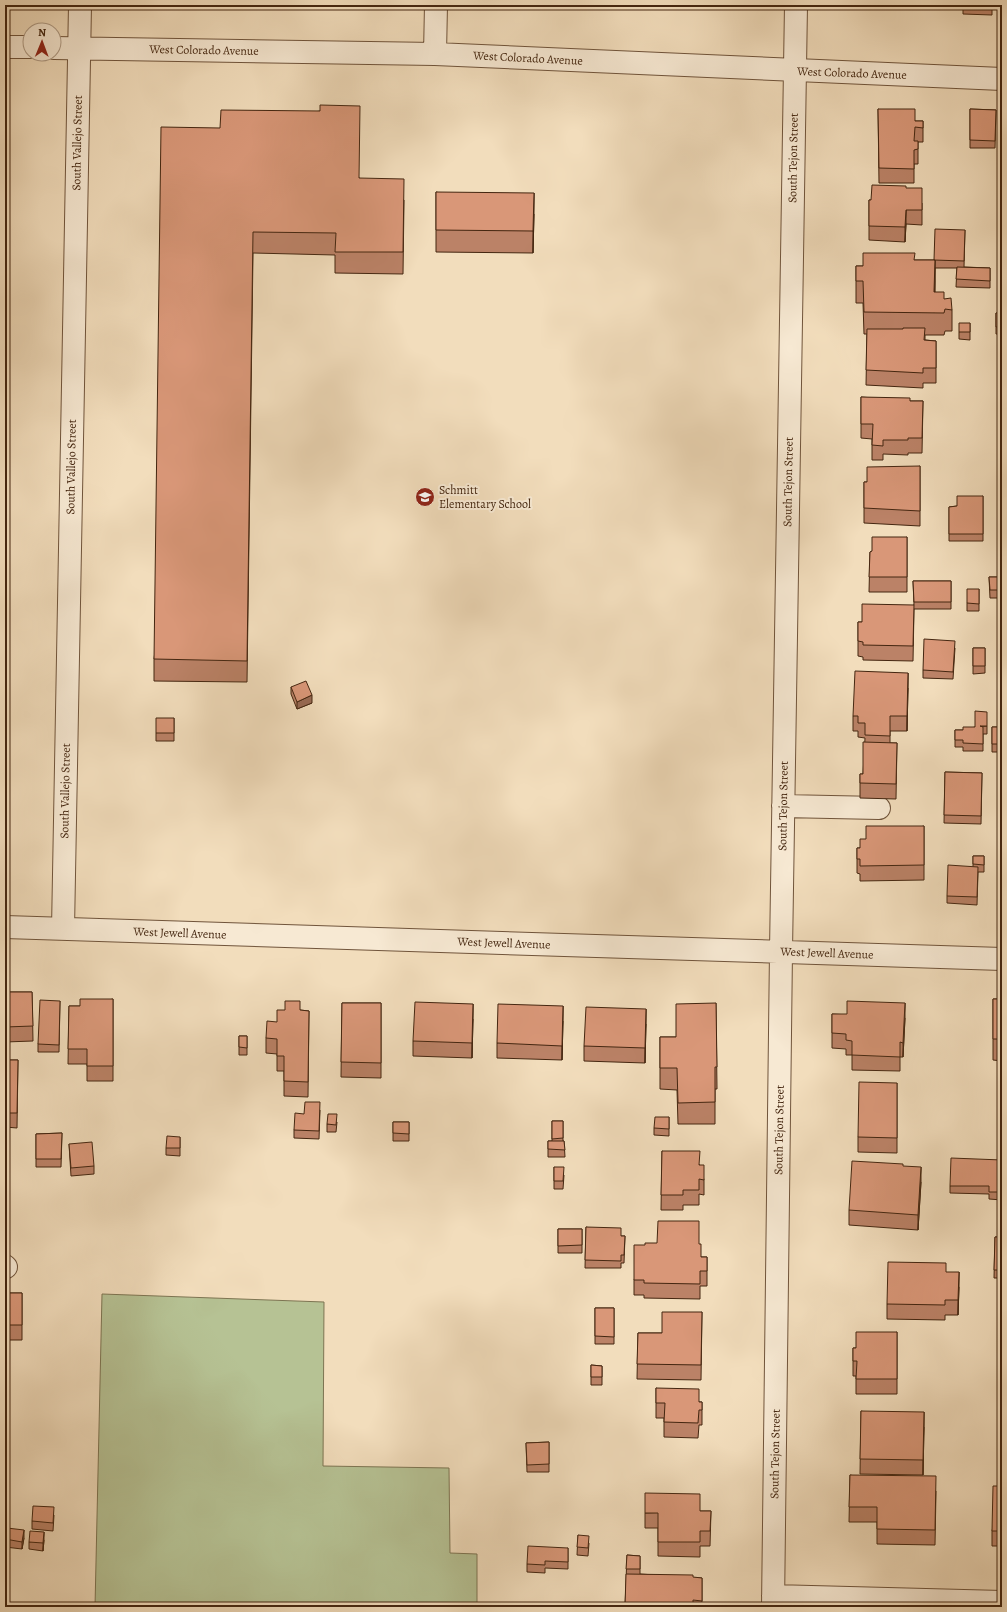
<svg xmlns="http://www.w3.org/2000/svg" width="1007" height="1612" viewBox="0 0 1007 1612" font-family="Alegreya,serif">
<rect width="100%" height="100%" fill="#f2ddbc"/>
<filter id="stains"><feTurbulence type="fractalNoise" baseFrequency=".005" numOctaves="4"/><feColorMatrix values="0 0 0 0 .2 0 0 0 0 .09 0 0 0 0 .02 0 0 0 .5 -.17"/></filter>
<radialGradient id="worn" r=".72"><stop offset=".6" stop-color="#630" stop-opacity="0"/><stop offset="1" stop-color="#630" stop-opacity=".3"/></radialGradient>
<path fill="#b6c294" stroke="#7d7452" d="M 102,1294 L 324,1302 L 323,1466 L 449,1468 L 450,1553 L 477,1554 L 477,1607 L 95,1607 Z"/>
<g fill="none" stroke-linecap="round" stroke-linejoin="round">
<defs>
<path id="minor" d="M 5,47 L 30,47
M 54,48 L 435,54 L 1002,79
M 435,54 L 436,5
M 783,806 L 879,808
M 5,927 L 1002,959
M 63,929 L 80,5
M 5,1266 L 6,1267
M 773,1596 L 1002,1602
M 773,1607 L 781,951 L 796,5"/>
</defs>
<use href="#minor" stroke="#70543b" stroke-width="24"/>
<use href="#minor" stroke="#f7e9d3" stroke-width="22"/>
</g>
<path fill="#bb8267" stroke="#442610" d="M 963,5 L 992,5 L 992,15 L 963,14 Z
M 878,109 L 915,121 L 923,121 L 923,142 L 918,142 L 918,164 L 914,164 L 914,183 L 879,183 Z
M 970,109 L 996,110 L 995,148 L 970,148 Z
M 320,111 L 359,178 L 404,200 L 403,274 L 335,273 L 335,255 L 253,253 L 247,682 L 154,681 L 154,659 L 220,128 Z
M 906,188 L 922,203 L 922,225 L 906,224 L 905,242 L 869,240 L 869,200 L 871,200 Z
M 436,192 L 534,214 L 533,253 L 436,252 Z
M 965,230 L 964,267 L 990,268 L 990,288 L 956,287 L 957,268 L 935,268 L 935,292 L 944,299 L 952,310 L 952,331 L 945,331 L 944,335 L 925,335 L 925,340 L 936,341 L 936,383 L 923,383 L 923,388 L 866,385 L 867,334 L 864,334 L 863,303 L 856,303 L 856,266 L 863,266 L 915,260 L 934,260 Z
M 1000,274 L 1002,274 L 1002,291 L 1000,291 Z
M 996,313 L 1002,313 L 1002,334 L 996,334 Z
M 970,323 L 970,340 L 959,339 L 959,332 Z
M 998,336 L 1002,336 L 1002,361 L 998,361 Z
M 861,397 L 910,401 L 923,401 L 922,453 L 908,453 L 908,455 L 883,454 L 883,460 L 872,460 L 872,439 L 861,438 Z
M 999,404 L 1002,404 L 1002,425 L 999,425 Z
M 1002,450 L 1002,498 L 998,498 L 998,469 Z
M 920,466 L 920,526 L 864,523 L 864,482 L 867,482 Z
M 983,496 L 983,541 L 949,541 L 949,507 L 957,506 Z
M 907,537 L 907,592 L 869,592 L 870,552 Z
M 989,577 L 999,577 L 999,598 L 990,598 Z
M 913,581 L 951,581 L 951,609 L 914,609 L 913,661 L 863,660 L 863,657 L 858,656 L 858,622 L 862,622 L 914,605 Z
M 979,589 L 979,611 L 967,611 L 967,603 Z
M 955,648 L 953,679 L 923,678 L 923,670 Z
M 973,648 L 985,648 L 985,673 L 973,674 Z
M 291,687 L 312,703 L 297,709 L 291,694 Z
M 908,688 L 907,731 L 890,731 L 890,743 L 897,743 L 896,799 L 860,798 L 860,774 L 863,774 L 865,738 L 858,737 L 858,731 L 853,731 L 853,716 Z
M 174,718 L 174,741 L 156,741 L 156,733 Z
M 987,726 L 987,734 L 983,734 L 983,751 L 963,751 L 963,747 L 955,747 L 955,730 L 963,730 L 975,727 Z
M 992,727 L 1002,727 L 1002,752 L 992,752 Z
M 945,772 L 982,773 L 981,824 L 944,823 Z
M 924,826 L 924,880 L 860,881 L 860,874 L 857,873 L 857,848 L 860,848 L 866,839 Z
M 973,856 L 984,856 L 984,872 L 978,872 L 977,905 L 947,903 L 947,896 L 973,867 Z
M 5,992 L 32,992 L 33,1041 L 5,1042 Z
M 113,999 L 113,1081 L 87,1081 L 87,1064 L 68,1064 L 69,1006 L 80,1006 Z
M 993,999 L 1002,999 L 1002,1061 L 993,1060 Z
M 60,1001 L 59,1052 L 38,1052 L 38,1044 Z
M 342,1003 L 381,1003 L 381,1078 L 341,1077 Z
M 716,1003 L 717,1089 L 715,1089 L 715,1124 L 678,1124 L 677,1090 L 660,1089 L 660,1037 L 676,1037 Z
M 300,1010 L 309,1011 L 308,1097 L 284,1096 L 284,1071 L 277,1071 L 277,1054 L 266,1053 L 266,1038 L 277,1022 Z
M 832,1014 L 905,1018 L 903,1057 L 900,1057 L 900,1071 L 852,1070 L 852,1055 L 846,1055 L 846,1049 L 832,1048 Z
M 473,1019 L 472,1058 L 413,1056 L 413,1041 Z
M 563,1021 L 562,1060 L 497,1058 L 497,1043 Z
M 646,1024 L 645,1063 L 584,1061 L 584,1046 Z
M 239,1036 L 247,1036 L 247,1055 L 239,1055 Z
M 5,1060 L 18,1060 L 17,1128 L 5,1127 Z
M 897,1083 L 897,1153 L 858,1152 L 858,1137 Z
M 320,1110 L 319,1139 L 294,1138 L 294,1130 L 304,1114 Z
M 669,1117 L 669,1136 L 654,1135 L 654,1128 Z
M 552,1121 L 563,1121 L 563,1141 L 564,1141 L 565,1157 L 548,1157 L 548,1141 L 552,1141 Z
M 337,1122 L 336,1132 L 327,1132 L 327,1124 Z
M 393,1122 L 409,1122 L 409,1141 L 393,1141 Z
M 1001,1122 L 1002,1122 L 1002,1146 L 1001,1146 Z
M 62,1133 L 61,1167 L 36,1167 L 36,1134 Z
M 180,1137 L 180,1156 L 166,1155 L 166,1148 Z
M 69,1144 L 94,1166 L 94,1174 L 71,1176 Z
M 662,1151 L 700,1165 L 704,1180 L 704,1195 L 699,1194 L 699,1205 L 683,1205 L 683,1210 L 661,1210 Z
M 1002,1160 L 1002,1200 L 989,1199 L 989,1194 L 950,1193 L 950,1186 Z
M 554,1167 L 564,1175 L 563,1189 L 554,1189 Z
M 921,1182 L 918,1230 L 849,1225 L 849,1210 Z
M 586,1227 L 621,1236 L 625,1236 L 624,1263 L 621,1263 L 621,1268 L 585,1268 Z
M 558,1229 L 582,1229 L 582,1253 L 558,1253 Z
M 995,1237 L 1002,1237 L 1002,1278 L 994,1278 Z
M 645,1245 L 701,1257 L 707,1257 L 707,1286 L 700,1286 L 700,1299 L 644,1298 L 644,1295 L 634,1295 L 634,1280 Z
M 946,1272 L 959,1287 L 958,1315 L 945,1315 L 945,1320 L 887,1319 L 887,1304 Z
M 5,1293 L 22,1293 L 22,1340 L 5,1340 Z
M 595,1308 L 614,1308 L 614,1344 L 595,1344 Z
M 702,1312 L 701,1380 L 637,1379 L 638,1333 L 662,1333 Z
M 897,1332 L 897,1394 L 856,1394 L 856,1376 L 853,1376 L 853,1348 L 856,1348 Z
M 591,1365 L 602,1366 L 602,1385 L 591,1385 Z
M 656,1388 L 699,1402 L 702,1402 L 702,1425 L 699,1425 L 698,1438 L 664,1437 L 664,1418 L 656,1418 Z
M 861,1411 L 924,1427 L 923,1475 L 860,1474 Z
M 549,1442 L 549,1472 L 527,1472 L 526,1443 Z
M 850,1475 L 936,1491 L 935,1545 L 877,1544 L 877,1522 L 849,1522 Z
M 1002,1486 L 1002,1546 L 992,1546 L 992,1531 Z
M 700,1511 L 711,1511 L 710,1546 L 700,1546 L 700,1557 L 658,1556 L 658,1528 L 645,1528 L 645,1513 Z
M 54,1515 L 53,1531 L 32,1529 L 32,1521 Z
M 578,1535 L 589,1543 L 588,1556 L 577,1555 Z
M 24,1538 L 22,1549 L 5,1547 L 5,1539 Z
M 44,1540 L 43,1551 L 29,1549 L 29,1542 Z
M 568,1548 L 568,1569 L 545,1568 L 545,1573 L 527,1572 L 527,1564 Z
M 627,1555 L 640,1556 L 640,1574 L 702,1578 L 702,1607 L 625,1607 Z"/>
<path fill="#986a54" stroke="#442610" d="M 534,193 L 534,214 L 533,253 L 533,231 Z
M 906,210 L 906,224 L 905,242 L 905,227 Z
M 935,260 L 935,282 L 934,313 L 934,292 Z
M 908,673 L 908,688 L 907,731 L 907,716 Z
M 312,695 L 312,703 L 297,709 L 297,702 Z
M 905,1003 L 905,1018 L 903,1057 L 903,1043 Z
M 473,1004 L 473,1019 L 472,1058 L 472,1043 Z
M 563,1006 L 563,1021 L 562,1060 L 562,1046 Z
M 646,1009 L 646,1024 L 645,1063 L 645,1048 Z
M 921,1167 L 921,1182 L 918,1230 L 918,1215 Z
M 959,1272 L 959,1287 L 958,1315 L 958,1300 Z
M 924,1412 L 924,1427 L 923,1475 L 923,1460 Z
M 6,1465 L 6,1480 L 5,1513 L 5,1498 Z
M 24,1530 L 24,1538 L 22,1549 L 22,1542 Z
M 44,1532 L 44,1540 L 43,1551 L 43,1543 Z"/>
<path fill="#d99778" stroke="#442610" d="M 963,5 L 992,5 L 992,7 L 963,7 Z
M 320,105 L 360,106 L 359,178 L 404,179 L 403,252 L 335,252 L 336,233 L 253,232 L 247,661 L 154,659 L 161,127 L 220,128 L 221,110 L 320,111 Z
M 878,109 L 915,109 L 915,121 L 923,121 L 923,128 L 915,127 L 914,141 L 918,141 L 918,149 L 914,150 L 914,169 L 879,168 Z
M 970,109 L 996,110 L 995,141 L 970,140 Z
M 872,185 L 906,186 L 906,188 L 922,188 L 922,210 L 906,210 L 905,227 L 869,226 L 869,200 L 871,200 Z
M 436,192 L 534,193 L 533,231 L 436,230 Z
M 935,229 L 965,230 L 964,261 L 934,260 Z
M 863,253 L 915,253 L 914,260 L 935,260 L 934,292 L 944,292 L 944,299 L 951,298 L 952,310 L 945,309 L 944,313 L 864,312 L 863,281 L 856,281 L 856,266 L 863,266 Z
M 957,267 L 990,268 L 990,281 L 956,279 Z
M 1000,274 L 1002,274 L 1002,283 L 1000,283 Z
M 996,313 L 1002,313 L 1002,326 L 996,327 Z
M 959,323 L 970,323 L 970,332 L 959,332 Z
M 903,328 L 925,328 L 924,340 L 936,341 L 936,368 L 923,368 L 923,373 L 866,370 L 867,329 L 903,329 Z
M 998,336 L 1002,336 L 1002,353 L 998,353 Z
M 861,397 L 910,398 L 910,401 L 923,401 L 922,438 L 908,438 L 908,440 L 883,440 L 883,446 L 872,445 L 873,424 L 861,424 Z
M 999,404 L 1002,404 L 1002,417 L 999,417 Z
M 999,450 L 1002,450 L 1002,470 L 998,469 Z
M 920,466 L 920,511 L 864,508 L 864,482 L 867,482 L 867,467 Z
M 999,475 L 1002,476 L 1002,491 L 998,490 Z
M 957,496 L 983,496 L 983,534 L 949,534 L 949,507 L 957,506 Z
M 872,537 L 907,537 L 907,577 L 869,577 L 870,552 L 872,551 Z
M 989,577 L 999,577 L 999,590 L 990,590 Z
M 913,581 L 951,581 L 951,602 L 914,602 Z
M 967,589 L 979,589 L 979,604 L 967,603 Z
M 862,604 L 914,605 L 913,646 L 863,645 L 863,642 L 858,641 L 858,622 L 862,622 Z
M 924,639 L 955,641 L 953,672 L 923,670 Z
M 973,648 L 985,648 L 985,666 L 973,666 Z
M 855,671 L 908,673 L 907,716 L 890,716 L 890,736 L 865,735 L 865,723 L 858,723 L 858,716 L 853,716 Z
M 306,681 L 312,695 L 297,702 L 291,687 Z
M 975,711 L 987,712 L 987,726 L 980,726 L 983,727 L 983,744 L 963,743 L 963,740 L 955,740 L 955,730 L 963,730 L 963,727 L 975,727 Z
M 156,718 L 174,718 L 174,733 L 156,733 Z
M 992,727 L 1002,727 L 1002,744 L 992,744 Z
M 863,742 L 897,743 L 896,784 L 860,783 L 860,774 L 863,774 Z
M 945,772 L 982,773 L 981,816 L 944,815 Z
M 1002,797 L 1002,819 L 1001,819 Z
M 866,826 L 924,826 L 924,865 L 860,866 L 860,859 L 857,859 L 857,848 L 860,848 L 860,839 L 866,839 Z
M 973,856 L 984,856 L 984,865 L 973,864 Z
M 948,865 L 978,867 L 977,897 L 947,896 Z
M 5,992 L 32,992 L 33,1026 L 5,1027 Z
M 80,999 L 113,999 L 113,1066 L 87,1066 L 87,1049 L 68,1049 L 69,1006 L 80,1006 Z
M 993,999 L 1002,999 L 1002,1039 L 993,1039 Z
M 40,1000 L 60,1001 L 59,1045 L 38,1044 Z
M 285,1001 L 300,1001 L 300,1010 L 309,1011 L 308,1082 L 284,1081 L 284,1056 L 277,1056 L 277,1039 L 266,1038 L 267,1021 L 277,1022 L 277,1010 L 285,1010 Z
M 847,1001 L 905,1003 L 903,1043 L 900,1042 L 900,1057 L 852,1055 L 852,1041 L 846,1040 L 846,1034 L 832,1033 L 832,1014 L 847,1014 Z
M 415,1002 L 473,1004 L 472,1043 L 413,1041 Z
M 342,1003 L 381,1003 L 381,1063 L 341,1062 Z
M 716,1003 L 717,1067 L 715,1067 L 715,1102 L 678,1103 L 677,1068 L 660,1068 L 660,1037 L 676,1037 L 676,1004 Z
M 498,1004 L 563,1006 L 562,1046 L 497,1043 Z
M 586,1007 L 646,1009 L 645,1048 L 584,1046 Z
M 239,1036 L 247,1036 L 247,1048 L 239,1047 Z
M 5,1060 L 18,1060 L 17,1113 L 5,1113 Z
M 859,1082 L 897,1083 L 897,1138 L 858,1137 Z
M 305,1102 L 320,1102 L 319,1131 L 294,1130 L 295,1113 L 304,1114 Z
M 328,1114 L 337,1114 L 336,1125 L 327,1124 Z
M 655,1117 L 669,1117 L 669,1129 L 654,1128 Z
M 552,1121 L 563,1121 L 563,1138 L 552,1139 Z
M 393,1122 L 409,1122 L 409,1134 L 393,1133 Z
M 1001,1122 L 1002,1122 L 1002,1138 L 1001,1138 Z
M 62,1133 L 61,1159 L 36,1159 L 36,1134 Z
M 167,1136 L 180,1137 L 180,1148 L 166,1148 Z
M 548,1141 L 564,1141 L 565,1150 L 548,1149 Z
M 92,1142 L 94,1166 L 71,1168 L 69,1144 Z
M 662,1151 L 700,1151 L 699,1165 L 704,1165 L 704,1180 L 699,1179 L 699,1190 L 683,1190 L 683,1195 L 661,1195 Z
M 951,1158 L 1002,1160 L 1002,1192 L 989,1192 L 989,1186 L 950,1186 Z
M 852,1161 L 903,1164 L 903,1166 L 921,1167 L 918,1215 L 849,1210 Z
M 554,1167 L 564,1167 L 563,1181 L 554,1181 Z
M 658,1221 L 699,1221 L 699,1244 L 701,1244 L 701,1257 L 707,1257 L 707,1271 L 700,1271 L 700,1284 L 644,1283 L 644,1280 L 634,1280 L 634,1245 L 645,1245 L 645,1243 L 657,1243 Z
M 586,1227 L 621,1228 L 621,1236 L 625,1236 L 624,1255 L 621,1255 L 621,1261 L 585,1260 Z
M 558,1229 L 582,1229 L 582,1245 L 558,1246 Z
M 995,1237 L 1002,1237 L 1002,1270 L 994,1270 Z
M 888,1262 L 946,1263 L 946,1272 L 959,1272 L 958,1300 L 945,1300 L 945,1305 L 887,1304 Z
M 5,1293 L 22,1293 L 22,1325 L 5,1325 Z
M 595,1308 L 614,1308 L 614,1337 L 595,1336 Z
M 662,1312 L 702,1312 L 701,1365 L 637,1364 L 638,1333 L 662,1333 Z
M 856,1332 L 897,1332 L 897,1379 L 856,1379 L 857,1361 L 853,1361 L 853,1348 L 856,1348 Z
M 591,1365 L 602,1366 L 602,1377 L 591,1377 Z
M 656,1388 L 699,1389 L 699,1402 L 702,1402 L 702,1410 L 699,1410 L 698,1423 L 664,1422 L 665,1403 L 656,1403 Z
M 861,1411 L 924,1412 L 923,1460 L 860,1459 Z
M 549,1442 L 549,1464 L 527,1465 L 526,1443 Z
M 5,1465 L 6,1465 L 5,1498 Z
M 850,1475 L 936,1476 L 935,1530 L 877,1529 L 877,1507 L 849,1507 Z
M 993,1486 L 1002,1486 L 1002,1531 L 992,1531 Z
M 645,1493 L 700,1494 L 700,1511 L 711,1511 L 710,1531 L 700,1531 L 700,1542 L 658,1542 L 658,1513 L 645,1513 Z
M 33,1506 L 54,1507 L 53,1523 L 32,1521 Z
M 7,1528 L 24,1530 L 22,1542 L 5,1539 Z
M 30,1531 L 44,1532 L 43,1543 L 29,1542 Z
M 578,1535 L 589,1536 L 588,1548 L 577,1547 Z
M 528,1546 L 568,1548 L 568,1562 L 545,1561 L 545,1565 L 527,1564 Z
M 627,1555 L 640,1556 L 640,1569 L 626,1569 Z
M 626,1574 L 693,1575 L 693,1577 L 702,1578 L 702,1601 L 693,1600 L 693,1607 L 637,1607 L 637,1606 L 625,1606 Z"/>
<defs>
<symbol id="school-disc" viewBox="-11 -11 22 22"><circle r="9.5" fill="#8f2418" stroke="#f7e9d3"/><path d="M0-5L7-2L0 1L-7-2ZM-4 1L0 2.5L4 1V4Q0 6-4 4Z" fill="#fff"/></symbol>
</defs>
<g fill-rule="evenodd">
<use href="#school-disc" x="414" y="486" width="22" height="22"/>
</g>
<g text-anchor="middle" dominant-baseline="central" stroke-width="4" stroke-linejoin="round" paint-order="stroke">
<g font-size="12" fill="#442610" stroke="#f7e9d3">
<text transform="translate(204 50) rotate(1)">West Colorado Avenue</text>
<text transform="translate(528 58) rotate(3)">West Colorado Avenue</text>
<text transform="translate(852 73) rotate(2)">West Colorado Avenue</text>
<text transform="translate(77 143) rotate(-89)">South Vallejo Street</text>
<text transform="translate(793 158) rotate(-89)">South Tejon Street</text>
<text transform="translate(71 467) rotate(-89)">South Vallejo Street</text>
<text transform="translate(788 482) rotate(-89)">South Tejon Street</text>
<text transform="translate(65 791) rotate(-89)">South Vallejo Street</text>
<text transform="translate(783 806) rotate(-89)">South Tejon Street</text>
<text transform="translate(180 933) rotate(2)">West Jewell Avenue</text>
<text transform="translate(504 943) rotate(2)">West Jewell Avenue</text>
<text transform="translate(827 953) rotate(2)">West Jewell Avenue</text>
<text transform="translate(779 1130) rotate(-89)">South Tejon Street</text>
<text transform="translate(775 1454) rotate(-89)">South Tejon Street</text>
</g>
<g font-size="12" fill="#442610" stroke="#f7e9d3" text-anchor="start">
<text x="439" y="490">Schmitt<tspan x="439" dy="14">Elementary School</tspan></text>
</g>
</g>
<rect width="1007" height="1612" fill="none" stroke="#f2ddbc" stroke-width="20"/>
<rect x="6" y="6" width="995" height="1600" fill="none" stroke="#442610" stroke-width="2"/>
<rect x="10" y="10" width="987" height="1592" fill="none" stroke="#442610"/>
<g transform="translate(42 42) rotate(1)"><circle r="19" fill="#f7e9d3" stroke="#af9b85"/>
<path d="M0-3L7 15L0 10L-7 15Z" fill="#8f2418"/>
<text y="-6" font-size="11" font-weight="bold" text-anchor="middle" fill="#442610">N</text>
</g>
<rect width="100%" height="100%" filter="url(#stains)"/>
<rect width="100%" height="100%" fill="url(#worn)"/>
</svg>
